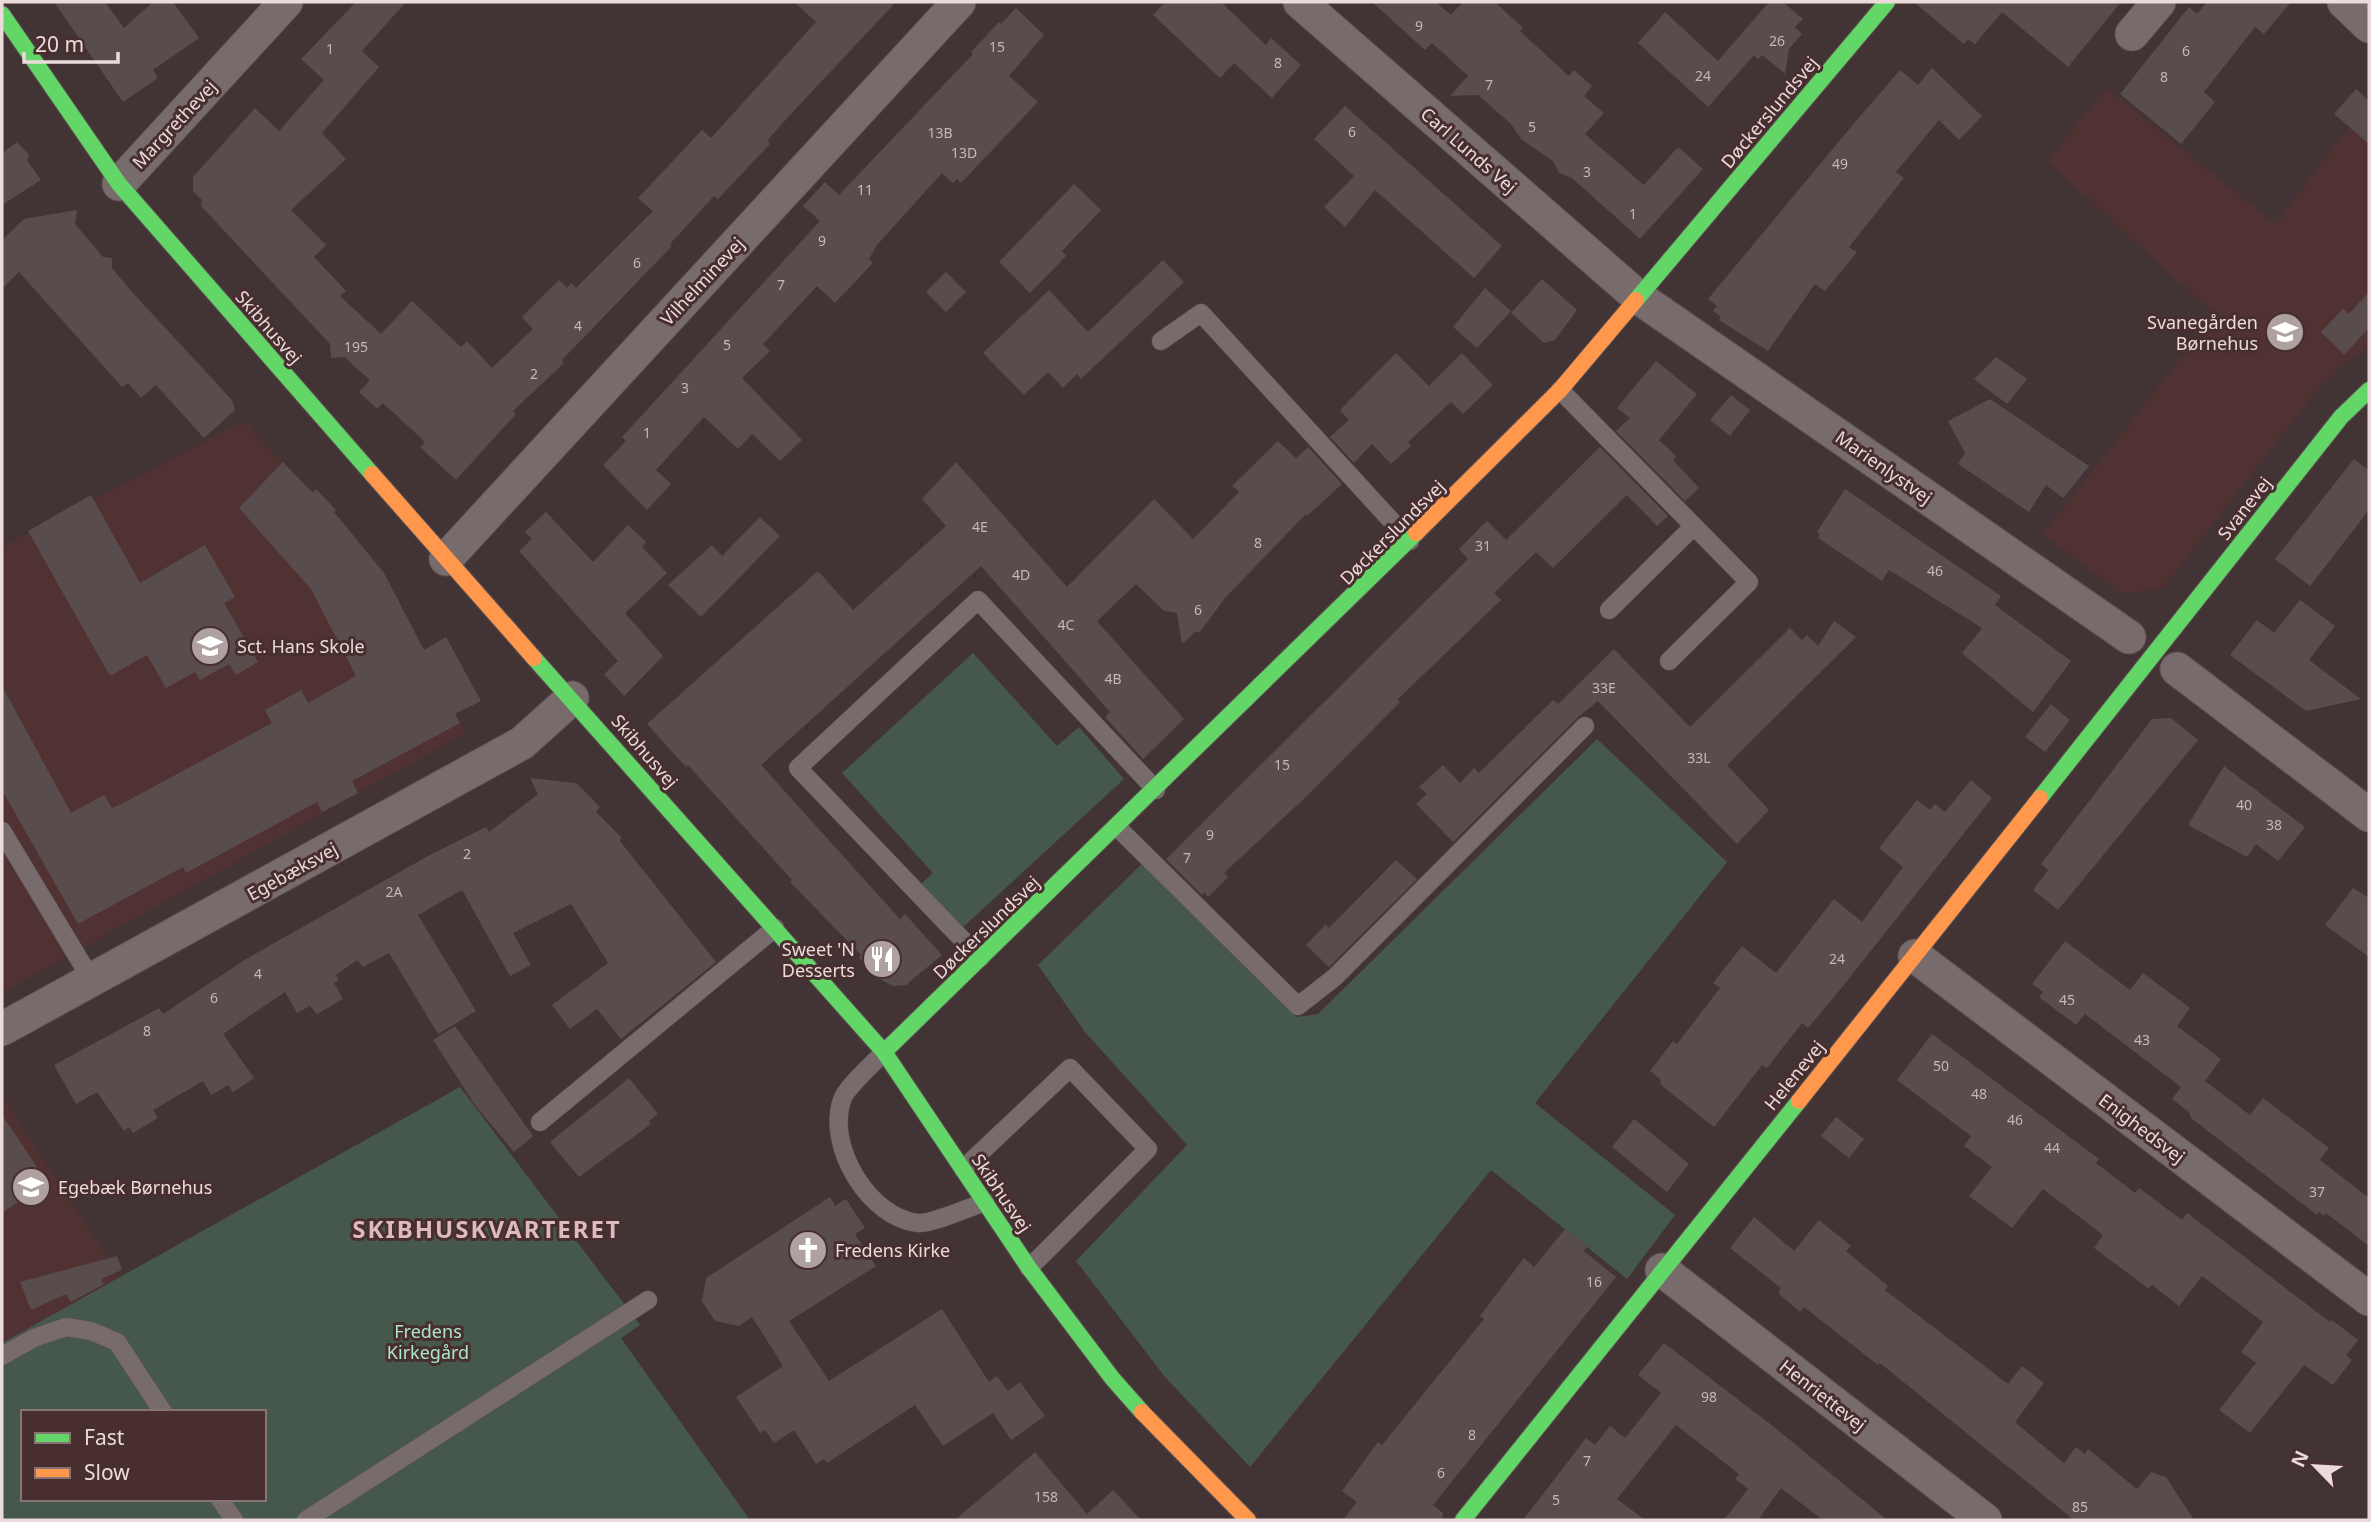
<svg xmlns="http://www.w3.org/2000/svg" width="2371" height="1522" viewBox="0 0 2371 1522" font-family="'Noto Sans',sans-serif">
<rect width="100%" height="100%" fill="#423435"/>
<path fill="#513233" d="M 2107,88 L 2275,224 L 2369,101 L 2369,348 L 2360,352 L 2322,384 L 2163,588 L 2121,594 L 2043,534 L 2215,315 L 2047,161 Z
M 244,421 L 371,559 L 466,733 L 2,993 L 2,547 Z
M 2,1096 L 121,1278 L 2,1343 Z"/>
<path fill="#46574c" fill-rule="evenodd" d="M 973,653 L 1057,746 L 1079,727 L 1124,779 L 960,930 L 920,885 L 933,873 L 842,773 Z
M 1597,739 L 1727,862 L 1535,1103 L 1675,1215 L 1627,1279 L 1491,1170 L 1250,1467 L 1165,1377 L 1076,1261 L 1187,1145 L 1085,1032 L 1038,965 L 1145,861 L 1297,1017 L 1318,1014 Z
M 460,1087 L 640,1325 L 621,1338 L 750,1520 L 2,1520 L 2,1343 ZM 23,1412 L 264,1412 L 264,1499 L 23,1499 Z"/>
<path fill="#594c4d" d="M 54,2 L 105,2 L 124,28 L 153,2 L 173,2 L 199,38 L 153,70 L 158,78 L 123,102 Z
M 356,2 L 406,2 L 362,51 L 379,67 L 322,133 L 346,159 L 291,210 L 326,245 L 314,257 L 346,291 L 340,296 L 381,334 L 412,301 L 461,347 L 467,341 L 492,368 L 533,329 L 522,317 L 559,280 L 567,288 L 571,283 L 576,288 L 653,211 L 638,198 L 702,130 L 711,138 L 816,22 L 794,2 L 896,2 L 789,116 L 767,141 L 770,144 L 718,199 L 714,196 L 670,244 L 672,246 L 562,360 L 564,363 L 513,411 L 516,414 L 456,480 L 420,447 L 425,442 L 383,403 L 377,409 L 359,392 L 370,380 L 344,357 L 331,358 L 330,344 L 201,206 L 202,200 L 193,191 L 193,177 L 255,108 L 279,131 L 301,106 L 324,80 L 301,59 Z
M 1165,2 L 1221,2 L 1266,45 L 1271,38 L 1301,65 L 1272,98 L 1234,63 L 1220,78 L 1153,15 Z
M 1372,2 L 1436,2 L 1451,15 L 1463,2 L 1495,2 L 1523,28 L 1520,31 L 1569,76 L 1574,70 L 1592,86 L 1584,96 L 1604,113 L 1585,134 L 1644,185 L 1678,147 L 1703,169 L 1640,239 L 1572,178 L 1559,173 L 1553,161 L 1522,140 L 1510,123 L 1478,95 L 1450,96 L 1468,76 L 1432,43 L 1425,50 Z
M 1769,2 L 1783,2 L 1803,19 L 1795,27 L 1802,34 L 1789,49 L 1785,74 L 1762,55 L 1758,59 L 1754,55 L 1708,107 L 1638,43 L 1665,12 L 1718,61 Z
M 1914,2 L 2121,2 L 2068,67 L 2002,12 L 1975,44 L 1968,39 L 1964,44 Z
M 2207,2 L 2291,2 L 2264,34 L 2255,27 L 2204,92 L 2215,102 L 2181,144 L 2120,94 L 2189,7 L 2197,14 Z
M 1016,8 L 1044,35 L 1009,76 L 1038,102 L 961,183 L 957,179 L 953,183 L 942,173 L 877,245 L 869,259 L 873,263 L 835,303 L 817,286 L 763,344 L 770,351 L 742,378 L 802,440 L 780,461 L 752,434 L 738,449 L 704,417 L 656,470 L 671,484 L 647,510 L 603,465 L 626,441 L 622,437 L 820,221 L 803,206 L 825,182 L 839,195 L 973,54 L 971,52 L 999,22 L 1001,24 Z
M 1932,68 L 1982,116 L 1959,140 L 1939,120 L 1896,172 L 1904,178 L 1849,247 L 1857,252 L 1825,291 L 1815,284 L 1768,351 L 1719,320 L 1721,317 L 1713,311 L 1717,306 L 1708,299 L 1856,121 L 1900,70 L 1918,85 Z
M 2356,89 L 2369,101 L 2369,144 L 2334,114 Z
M 1345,106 L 1502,246 L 1474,278 L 1375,190 L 1345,227 L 1324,207 L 1354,176 L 1314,139 Z
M 17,142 L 29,155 L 27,160 L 41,180 L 2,205 L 2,153 Z
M 1074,184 L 1101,210 L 1062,251 L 1066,256 L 1030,293 L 999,262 Z
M 77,210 L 75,224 L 103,257 L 112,258 L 112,268 L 132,292 L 232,400 L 235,410 L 204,438 L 156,385 L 141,398 L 128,383 L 122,387 L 19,272 L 2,289 L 2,240 L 24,219 Z
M 1163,260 L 1184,282 L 1081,379 L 1077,374 L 1063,388 L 1048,372 L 1024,395 L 983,353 L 1049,290 L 1088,332 Z
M 946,272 L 966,292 L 946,312 L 926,292 Z
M 1542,279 L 1577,310 L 1555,340 L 1544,343 L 1511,313 Z
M 1485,288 L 1511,311 L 1477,348 L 1453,327 Z
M 2369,292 L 2369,328 L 2344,355 L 2321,332 L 2343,309 L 2349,314 Z
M 1396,353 L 1429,386 L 1462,353 L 1493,385 L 1463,414 L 1451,402 L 1408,442 L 1411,446 L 1391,464 L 1372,444 L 1354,463 L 1330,437 L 1349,420 L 1340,410 Z
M 1996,357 L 2027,379 L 2007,404 L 1974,379 Z
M 1656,361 L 1697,394 L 1659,440 L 1676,456 L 1673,460 L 1699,488 L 1685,501 L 1616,431 L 1630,418 L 1617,408 Z
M 1731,395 L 1750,410 L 1730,436 L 1710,420 Z
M 1990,399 L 2089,466 L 2063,498 L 2046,485 L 2029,512 L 1958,464 L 1965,453 L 1948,421 Z
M 1278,441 L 1296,458 L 1308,447 L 1342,484 L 1307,516 L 1306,514 L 1225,598 L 1200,632 L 1195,632 L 1182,644 L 1177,613 L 1164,611 L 1136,584 L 1097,621 L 1184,719 L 1143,759 L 1105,717 L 1110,712 L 981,566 L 761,765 L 900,919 L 905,914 L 942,955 L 906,985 L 893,986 L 876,977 L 859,958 L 861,955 L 790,882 L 792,880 L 688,765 L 686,767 L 647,724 L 818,571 L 853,610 L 946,526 L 922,499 L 956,462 L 1067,587 L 1154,499 L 1193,539 L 1239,492 L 1232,486 Z
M 1600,447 L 1668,516 L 1657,526 L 1627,495 L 1553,568 L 1536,552 L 1494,593 L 1501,600 L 1397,700 L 1400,702 L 1307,796 L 1224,873 L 1228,877 L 1208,897 L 1204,892 L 1202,895 L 1166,859 L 1468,559 L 1459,549 L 1487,521 L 1506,540 Z
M 2354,459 L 2369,471 L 2369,510 L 2310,586 L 2275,559 Z
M 283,462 L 313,493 L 316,489 L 336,510 L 334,512 L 384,573 L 424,650 L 446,637 L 481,701 L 455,714 L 460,723 L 352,781 L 358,793 L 322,812 L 317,802 L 186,873 L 183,867 L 78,924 L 2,790 L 2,686 L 71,813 L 104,795 L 112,808 L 125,802 L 272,723 L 265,710 L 301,690 L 308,703 L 356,676 L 311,589 L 239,508 Z
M 1845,489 L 2001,596 L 1995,605 L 2071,661 L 2033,712 L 1962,653 L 1982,628 L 1889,570 L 1882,581 L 1818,538 L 1820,534 L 1817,532 Z
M 91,495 L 140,583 L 205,545 L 235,597 L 224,603 L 258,662 L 236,675 L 229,664 L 200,680 L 195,672 L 166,688 L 147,655 L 110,676 L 28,531 Z
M 546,512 L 593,562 L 628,525 L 646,542 L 642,547 L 667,573 L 625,613 L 663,656 L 624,696 L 604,674 L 618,661 L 519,551 L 532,539 L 525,532 Z
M 760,517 L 780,536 L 701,617 L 668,585 L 712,545 L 722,556 Z
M 2300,600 L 2335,626 L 2309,660 L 2361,699 L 2306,711 L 2230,655 L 2257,620 L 2274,633 Z
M 1834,621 L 1856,637 L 1727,765 L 1769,810 L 1737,844 L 1598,701 L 1577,718 L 1453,842 L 1416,804 L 1427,794 L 1419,787 L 1443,765 L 1460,783 L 1474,768 L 1479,773 L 1553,700 L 1558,704 L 1614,649 L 1690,727 L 1790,628 L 1802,640 L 1807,635 L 1818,646 Z
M 2051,704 L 2070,720 L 2045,752 L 2025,737 Z
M 2171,718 L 2198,740 L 2058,910 L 2033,890 L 2048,870 L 2041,864 L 2152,719 Z
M 2224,766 L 2305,827 L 2278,861 L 2256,844 L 2247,857 L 2188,825 Z
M 530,778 L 576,783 L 600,807 L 596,812 L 621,837 L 620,841 L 716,962 L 621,1039 L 597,1009 L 570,1029 L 552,1005 L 608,963 L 571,904 L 513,933 L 531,965 L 510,976 L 462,890 L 418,915 L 476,1011 L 438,1034 L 389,953 L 363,967 L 357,960 L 336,975 L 339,980 L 334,983 L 343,999 L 317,1014 L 310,1006 L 297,1013 L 285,992 L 223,1034 L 254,1078 L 233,1092 L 228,1085 L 211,1095 L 203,1081 L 153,1110 L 158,1118 L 133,1133 L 129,1127 L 124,1131 L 97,1092 L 76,1104 L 54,1065 L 159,1008 L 163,1014 L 246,959 L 428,856 L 486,827 L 489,832 L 538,794 Z
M 1971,780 L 1992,798 L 1839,991 L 1808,1028 L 1802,1023 L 1767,1068 L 1762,1065 L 1714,1127 L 1661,1085 L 1660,1079 L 1650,1071 L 1673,1041 L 1677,1044 L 1720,988 L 1713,983 L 1742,946 L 1776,973 L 1834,899 L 1862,922 L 1903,867 L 1879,848 L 1917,800 L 1930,810 L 1935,804 L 1945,812 Z
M 1396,860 L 1417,879 L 1329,967 L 1306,945 L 1326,924 L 1329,928 Z
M 2353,888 L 2369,898 L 2369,957 L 2325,925 Z
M 2065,941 L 2130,990 L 2143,973 L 2190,1008 L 2177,1026 L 2221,1059 L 2205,1081 L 2250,1115 L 2263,1098 L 2329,1148 L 2320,1160 L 2369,1198 L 2369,1246 L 2326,1213 L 2324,1216 L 2319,1212 L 2317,1215 L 2191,1118 L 2189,1112 L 2172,1099 L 2181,1087 L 2085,1014 L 2076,1025 L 2039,997 L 2043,992 L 2032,984 Z
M 455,1026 L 533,1136 L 514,1152 L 475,1105 L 433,1040 Z
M 1932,1034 L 2099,1159 L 2096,1163 L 2135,1193 L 2139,1188 L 2182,1220 L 2187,1213 L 2330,1322 L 2332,1320 L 2358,1340 L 2346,1355 L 2352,1360 L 2333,1385 L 2304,1365 L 2250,1433 L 2219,1410 L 2256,1363 L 2241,1352 L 2263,1322 L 2202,1276 L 2179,1306 L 2152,1285 L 2149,1289 L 2094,1248 L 2103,1235 L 2043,1189 L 2012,1228 L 1969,1196 L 1992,1167 L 1964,1146 L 1971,1136 L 1897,1080 Z
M 629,1078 L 658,1114 L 649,1121 L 651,1124 L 579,1177 L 550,1142 Z
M 2,1115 L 47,1182 L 2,1213 Z
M 1836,1117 L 1864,1139 L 1849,1158 L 1821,1136 Z
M 1634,1119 L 1689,1164 L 1667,1192 L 1612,1147 Z
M 830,1197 L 835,1206 L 846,1199 L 865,1228 L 855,1234 L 876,1266 L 789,1321 L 829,1381 L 942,1309 L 989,1382 L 997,1376 L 1008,1391 L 1020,1382 L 1045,1416 L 1011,1440 L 993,1413 L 943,1446 L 915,1405 L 827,1463 L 824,1459 L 816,1464 L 794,1430 L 774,1443 L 765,1430 L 760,1433 L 736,1397 L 783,1366 L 752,1317 L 739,1326 L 715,1321 L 702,1301 L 706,1278 Z
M 1754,1217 L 1794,1251 L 1819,1220 L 1851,1246 L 1846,1251 L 1888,1286 L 1885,1290 L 2008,1384 L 2022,1366 L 2044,1383 L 2015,1422 L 2064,1463 L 2076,1447 L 2085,1454 L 2088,1449 L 2137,1489 L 2151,1472 L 2166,1477 L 2194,1520 L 2074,1520 L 1880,1363 L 1878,1365 L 1804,1307 L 1800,1312 L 1778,1293 L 1781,1288 L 1730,1248 Z
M 1565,1229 L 1587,1246 L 1584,1251 L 1616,1277 L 1433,1505 L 1443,1513 L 1442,1520 L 1343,1520 L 1357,1502 L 1342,1491 L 1378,1442 L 1382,1445 L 1484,1319 L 1480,1316 L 1524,1258 L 1534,1267 Z
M 117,1256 L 122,1270 L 101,1279 L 104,1284 L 71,1302 L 66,1294 L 31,1310 L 20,1282 Z
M 1664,1343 L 1778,1430 L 1887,1520 L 1823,1520 L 1781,1488 L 1758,1520 L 1724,1520 L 1748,1489 L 1735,1479 L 1739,1474 L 1676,1425 L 1617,1499 L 1645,1520 L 1523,1520 L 1586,1438 L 1595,1445 L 1610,1426 L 1625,1438 L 1661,1393 L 1638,1375 Z
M 1035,1452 L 1087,1514 L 1113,1490 L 1141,1520 L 955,1520 Z"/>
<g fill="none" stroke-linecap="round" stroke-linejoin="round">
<defs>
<path id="lane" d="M 1161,341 L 1201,313 L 1410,541
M 1560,390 L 1749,582 L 1669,661
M 1609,610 L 1694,526
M 1117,827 L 1298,1006 L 1335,977 L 1585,726
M 2,831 L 91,979
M 980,958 L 798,768 L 978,600 L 1156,790
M 884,1052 C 874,1063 846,1087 842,1100 C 826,1146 869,1218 918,1223 C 932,1224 970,1207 985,1202
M 540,1122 L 775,928
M 963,1169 L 1070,1068 L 1148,1149 L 1029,1268
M 2,1356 L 34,1338 L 66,1327 L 91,1331 L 117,1342 L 163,1412
M 220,1499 L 234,1520
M 306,1520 L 648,1300"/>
<path id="street" d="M 1300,2 L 1638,297 L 2129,637
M 2344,2 L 2369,26
M 2132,34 L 2159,2
M 119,184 L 286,2
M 446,559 L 959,2
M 2177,669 L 2369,815
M 1915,956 L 2369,1299
M 2,1029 L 522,743 L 572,698
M 1662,1270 L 1985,1520"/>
<path id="fast" d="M 2,14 L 119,184 L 372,474
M 1636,300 L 1887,2
M 534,658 L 884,1052 L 1029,1268 L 1112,1378 L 1142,1412
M 2040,798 L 2341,417 L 2369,390
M 884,1052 L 1416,533
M 1463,1520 L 1799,1101"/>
<path id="slow" d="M 372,474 L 534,658
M 1416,533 L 1560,390 L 1636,300
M 1799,1101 L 2040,798
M 1142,1412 L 1248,1520"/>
</defs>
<use href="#lane" stroke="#5f5253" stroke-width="19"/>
<use href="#street" stroke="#5f5253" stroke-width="35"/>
<use href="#fast" stroke="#5f5253" stroke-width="18"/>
<use href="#slow" stroke="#5f5253" stroke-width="18"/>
<use href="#lane" stroke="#776b6b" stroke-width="18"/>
<use href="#street" stroke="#776b6b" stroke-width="33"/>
<use href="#fast" stroke="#63d668" stroke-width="16"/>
<use href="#slow" stroke="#ff974d" stroke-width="16"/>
</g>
<defs>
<symbol id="school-disc" viewBox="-11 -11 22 22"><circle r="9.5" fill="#b0a1a1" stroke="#482e2f"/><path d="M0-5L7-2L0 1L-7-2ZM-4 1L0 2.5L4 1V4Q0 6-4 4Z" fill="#fff"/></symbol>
<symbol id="restaurant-disc" viewBox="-11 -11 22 22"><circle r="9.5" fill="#b0a1a1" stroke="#482e2f"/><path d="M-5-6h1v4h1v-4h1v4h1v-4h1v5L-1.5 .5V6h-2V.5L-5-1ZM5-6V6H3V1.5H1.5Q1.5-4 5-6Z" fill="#fff"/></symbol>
<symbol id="church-disc" viewBox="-11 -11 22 22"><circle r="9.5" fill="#b0a1a1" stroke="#482e2f"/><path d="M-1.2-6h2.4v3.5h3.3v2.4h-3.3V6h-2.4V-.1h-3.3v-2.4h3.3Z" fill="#fff"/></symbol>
</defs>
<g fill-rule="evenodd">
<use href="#school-disc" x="2263" y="310" width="44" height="44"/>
<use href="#school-disc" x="188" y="624" width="44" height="44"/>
<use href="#restaurant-disc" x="860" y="937" width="44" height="44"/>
<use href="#school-disc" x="9" y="1165" width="44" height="44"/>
<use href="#church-disc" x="786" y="1228" width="44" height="44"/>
</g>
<g text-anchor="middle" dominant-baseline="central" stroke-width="6" stroke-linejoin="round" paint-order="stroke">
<g font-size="14" fill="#c7b7b8">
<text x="1419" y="25">9</text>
<text x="1777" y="40">26</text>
<text x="997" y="46">15</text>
<text x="330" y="48">1</text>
<text x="2186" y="50">6</text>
<text x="1278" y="62">8</text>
<text x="1703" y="75">24</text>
<text x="2164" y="76">8</text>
<text x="1489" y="84">7</text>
<text x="1532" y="126">5</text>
<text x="1352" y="131">6</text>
<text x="940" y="132">13B</text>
<text x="964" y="152">13D</text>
<text x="1840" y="163">49</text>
<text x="1587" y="171">3</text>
<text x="865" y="189">11</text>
<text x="1633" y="213">1</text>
<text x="822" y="240">9</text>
<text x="637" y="262">6</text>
<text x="781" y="284">7</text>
<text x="578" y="325">4</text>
<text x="727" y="344">5</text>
<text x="356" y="346">195</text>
<text x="534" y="373">2</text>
<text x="685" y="387">3</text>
<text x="647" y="432">1</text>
<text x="980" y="526">4E</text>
<text x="1258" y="542">8</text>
<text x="1483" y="545">31</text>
<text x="1935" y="570">46</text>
<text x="1021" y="574">4D</text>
<text x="1198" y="609">6</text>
<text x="1066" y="624">4C</text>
<text x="1113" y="678">4B</text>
<text x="1604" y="687">33E</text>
<text x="1699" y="757">33L</text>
<text x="1282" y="764">15</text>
<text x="2244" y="804">40</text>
<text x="2274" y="824">38</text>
<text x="1210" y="834">9</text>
<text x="467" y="853">2</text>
<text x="1187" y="857">7</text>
<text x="394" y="891">2A</text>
<text x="1837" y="958">24</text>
<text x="258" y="973">4</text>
<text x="214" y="997">6</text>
<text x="2067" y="999">45</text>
<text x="147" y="1030">8</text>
<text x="2142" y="1039">43</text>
<text x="1941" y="1065">50</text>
<text x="1979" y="1093">48</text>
<text x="2015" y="1119">46</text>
<text x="2052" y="1147">44</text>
<text x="2317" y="1191">37</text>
<text x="1594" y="1281">16</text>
<text x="1709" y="1396">98</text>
<text x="1472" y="1434">8</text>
<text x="1587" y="1460">7</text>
<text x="1441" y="1472">6</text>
<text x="1046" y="1496">158</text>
<text x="1556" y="1499">5</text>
<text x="2080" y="1506">85</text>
</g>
<g font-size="18" fill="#ecdbdb" stroke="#482e2f">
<text transform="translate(1769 112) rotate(-50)">Døckerslundsvej</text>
<text transform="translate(174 124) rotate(-47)">Margrethevej</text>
<text transform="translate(1469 150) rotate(41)">Carl Lunds Vej</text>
<text transform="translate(702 281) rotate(-47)">Vilhelminevej</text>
<text transform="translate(269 327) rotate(49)">Skibhusvej</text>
<text transform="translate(1884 467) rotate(35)">Marienlystvej</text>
<text transform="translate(2244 508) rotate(-52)">Svanevej</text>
<text transform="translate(1392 532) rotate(-45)">Døckerslundsvej</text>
<text transform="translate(645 751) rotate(49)">Skibhusvej</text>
<text transform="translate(292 871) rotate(-29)">Egebæksvej</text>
<text transform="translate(986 927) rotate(-44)">Døckerslundsvej</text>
<text transform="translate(1794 1075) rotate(-51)">Helenevej</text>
<text transform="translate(2142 1128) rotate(37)">Enighedsvej</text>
<text transform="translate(1002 1193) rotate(56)">Skibhusvej</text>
<text transform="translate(1823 1395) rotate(38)">Henriettevej</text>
</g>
<g font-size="18" fill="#ecdbdb" stroke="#482e2f" text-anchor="start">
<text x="2258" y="322" text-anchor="end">Svanegården<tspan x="2258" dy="21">Børnehus</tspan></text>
<text x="237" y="646">Sct. Hans Skole</text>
<text x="855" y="949" text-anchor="end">Sweet 'N<tspan x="855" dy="21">Desserts</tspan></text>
<text x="58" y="1187">Egebæk Børnehus</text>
<text x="835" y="1250">Fredens Kirke</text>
</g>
<g font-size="18" fill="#a8e8c4" stroke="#482e2f">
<text x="428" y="1331">Fredens<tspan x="428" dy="21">Kirkegård</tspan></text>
</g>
<g font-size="24" font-weight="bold" letter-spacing="2" fill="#ddbbbc" stroke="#482e2f">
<text x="487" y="1228">SKIBHUSKVARTERET</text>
</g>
</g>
<rect width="2371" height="1522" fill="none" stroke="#ecdbdb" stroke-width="7"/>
<rect x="21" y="1410" width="245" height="91" fill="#482e2f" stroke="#8a7374" stroke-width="2"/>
<rect x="35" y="1433" width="35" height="10" fill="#63d668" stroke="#8a7374" stroke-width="2"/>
<text x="84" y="1445" font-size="21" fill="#ecdbdb">Fast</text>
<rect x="35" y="1468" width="35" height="10" fill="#ff974d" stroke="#8a7374" stroke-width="2"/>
<text x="84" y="1480" font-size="21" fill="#ecdbdb">Slow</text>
<g transform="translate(2315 1466) rotate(295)" stroke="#482e2f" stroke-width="5" paint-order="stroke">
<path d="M0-5L12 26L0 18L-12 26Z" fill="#ecdbdb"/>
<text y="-10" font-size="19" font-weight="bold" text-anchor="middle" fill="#ecdbdb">N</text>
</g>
<path d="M24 52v10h94v-10" fill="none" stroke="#ecdbdb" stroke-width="3.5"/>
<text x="35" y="52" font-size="21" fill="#ecdbdb" stroke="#482e2f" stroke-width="5" paint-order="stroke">20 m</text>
</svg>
